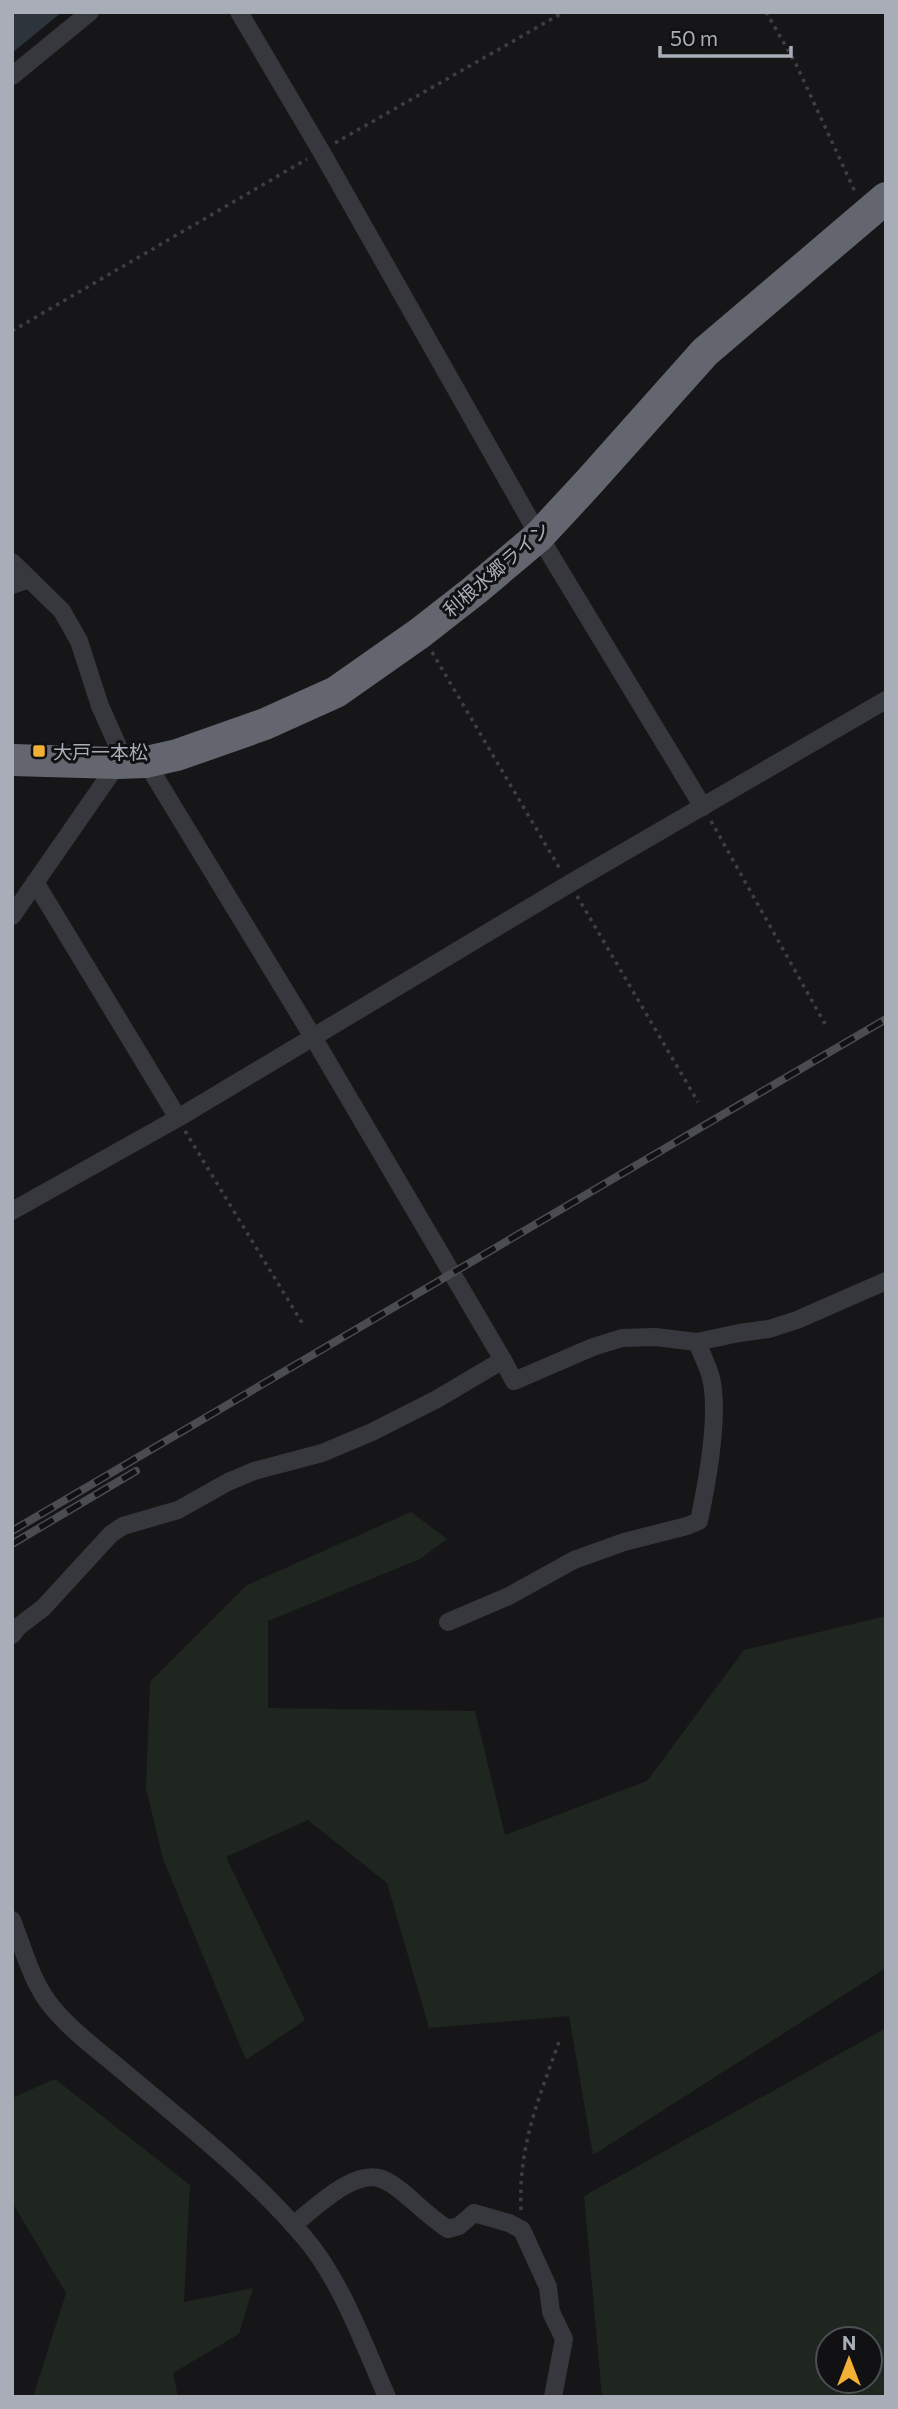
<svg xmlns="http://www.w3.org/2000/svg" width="898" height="2409" viewBox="0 0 898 2409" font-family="Commissioner,'Noto Sans JP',sans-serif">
<rect width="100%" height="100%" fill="#161618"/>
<path fill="#1e261f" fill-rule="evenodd" d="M 411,1512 L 447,1539 L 420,1559 L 268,1621 L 268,1708 L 475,1711 L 505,1835 L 647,1781 L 744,1650 L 886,1616 L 886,1968 L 593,2155 L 569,2016 L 429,2028 L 387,1883 L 308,1820 L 226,1857 L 305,2020 L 246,2060 L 163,1859 L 146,1788 L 150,1682 L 247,1585 Z
M 886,2028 L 886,2397 L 602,2397 L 584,2196 ZM 828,2339 L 870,2339 L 870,2381 L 828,2381 Z
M 55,2079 L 190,2185 L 184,2302 L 253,2288 L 239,2334 L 173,2373 L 178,2397 L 33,2397 L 66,2293 L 12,2202 L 12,2098 Z"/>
<path fill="#2c353c" d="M 12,12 L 62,12 L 12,53 Z"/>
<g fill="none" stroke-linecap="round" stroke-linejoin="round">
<path stroke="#3d3f44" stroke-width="3.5" stroke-dasharray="3.5 5" stroke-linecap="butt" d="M 766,12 L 796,64 L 856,194
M 335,143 L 564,12
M 12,331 L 307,159
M 432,652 L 560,869
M 711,821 L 825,1024
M 577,896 L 698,1102
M 185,1131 L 304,1326
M 521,2210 C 518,2146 539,2098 560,2039"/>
<path stroke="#37383d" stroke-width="18" d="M 239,12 L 321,151 L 539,536 L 703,807
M 12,76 L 90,12
M 12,562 L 62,611 L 79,641 L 100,706 L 125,762
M 12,585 L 30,579
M 35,882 L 178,1118
M 12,916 L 118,763
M 12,1211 L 178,1118 L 569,884 L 886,700
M 503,1360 L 514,1381 L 593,1347 L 622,1338 L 655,1337 L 697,1342 L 739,1333 L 769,1329 L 797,1320 L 886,1281
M 448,1622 L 509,1596 L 574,1560 L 624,1542 L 687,1526 L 699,1521 C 707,1483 720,1415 711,1378 C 708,1366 701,1353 697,1342
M 12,1635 L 18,1627 L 43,1608 L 111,1534 L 123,1526 L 178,1510 L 228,1482 L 254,1471 L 322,1453 L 372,1432 L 437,1399 L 503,1360 L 313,1037 L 146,762
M 12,1920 C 23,1948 32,1983 52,2007 C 73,2033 106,2056 131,2078 C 191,2128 253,2177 304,2237 C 341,2280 364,2345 387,2397
M 293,2225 C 314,2209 354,2168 382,2179 C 390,2182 399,2189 405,2194 C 419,2206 432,2219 448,2229 L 459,2226 L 474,2213 L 509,2223 L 522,2230 L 548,2287 L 551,2312 L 564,2339 L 553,2397"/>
<path stroke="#63666e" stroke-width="32" d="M 12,760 L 118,763 L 146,762 L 177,755 L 265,724 L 336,692 L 420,633 L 475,590 L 539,536 L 589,482 L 705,352 L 886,198"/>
<defs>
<path id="rail" d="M 12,1531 L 886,1019
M 12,1544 L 136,1471"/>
</defs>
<use href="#rail" stroke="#4a4c52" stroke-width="8"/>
<use href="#rail" stroke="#111113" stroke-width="5" stroke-dasharray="16" stroke-linecap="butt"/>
</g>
<rect fill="#f2b134" stroke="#111113" stroke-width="2.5" x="32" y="744" width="14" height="14" rx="3.5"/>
<g text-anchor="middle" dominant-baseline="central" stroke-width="6" stroke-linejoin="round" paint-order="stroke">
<g font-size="19" fill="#a8adb8" stroke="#111113">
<text transform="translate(496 569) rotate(-41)">利根水郷ライン</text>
</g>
<g font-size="19" fill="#a8adb8" stroke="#111113" text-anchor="start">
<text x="53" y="751">大戸一本松</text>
</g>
</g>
<rect width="898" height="2409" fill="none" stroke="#a8adb8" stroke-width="28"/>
<g transform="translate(849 2360)"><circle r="33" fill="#111113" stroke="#4d4f55" stroke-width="2"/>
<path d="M0-5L12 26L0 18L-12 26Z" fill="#f2b134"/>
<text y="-10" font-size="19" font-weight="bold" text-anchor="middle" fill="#a8adb8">N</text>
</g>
<path d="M660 46v10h131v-10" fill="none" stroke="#a8adb8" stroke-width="3.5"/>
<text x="670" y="46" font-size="21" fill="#a8adb8" stroke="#111113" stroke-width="5" paint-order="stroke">50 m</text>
</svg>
